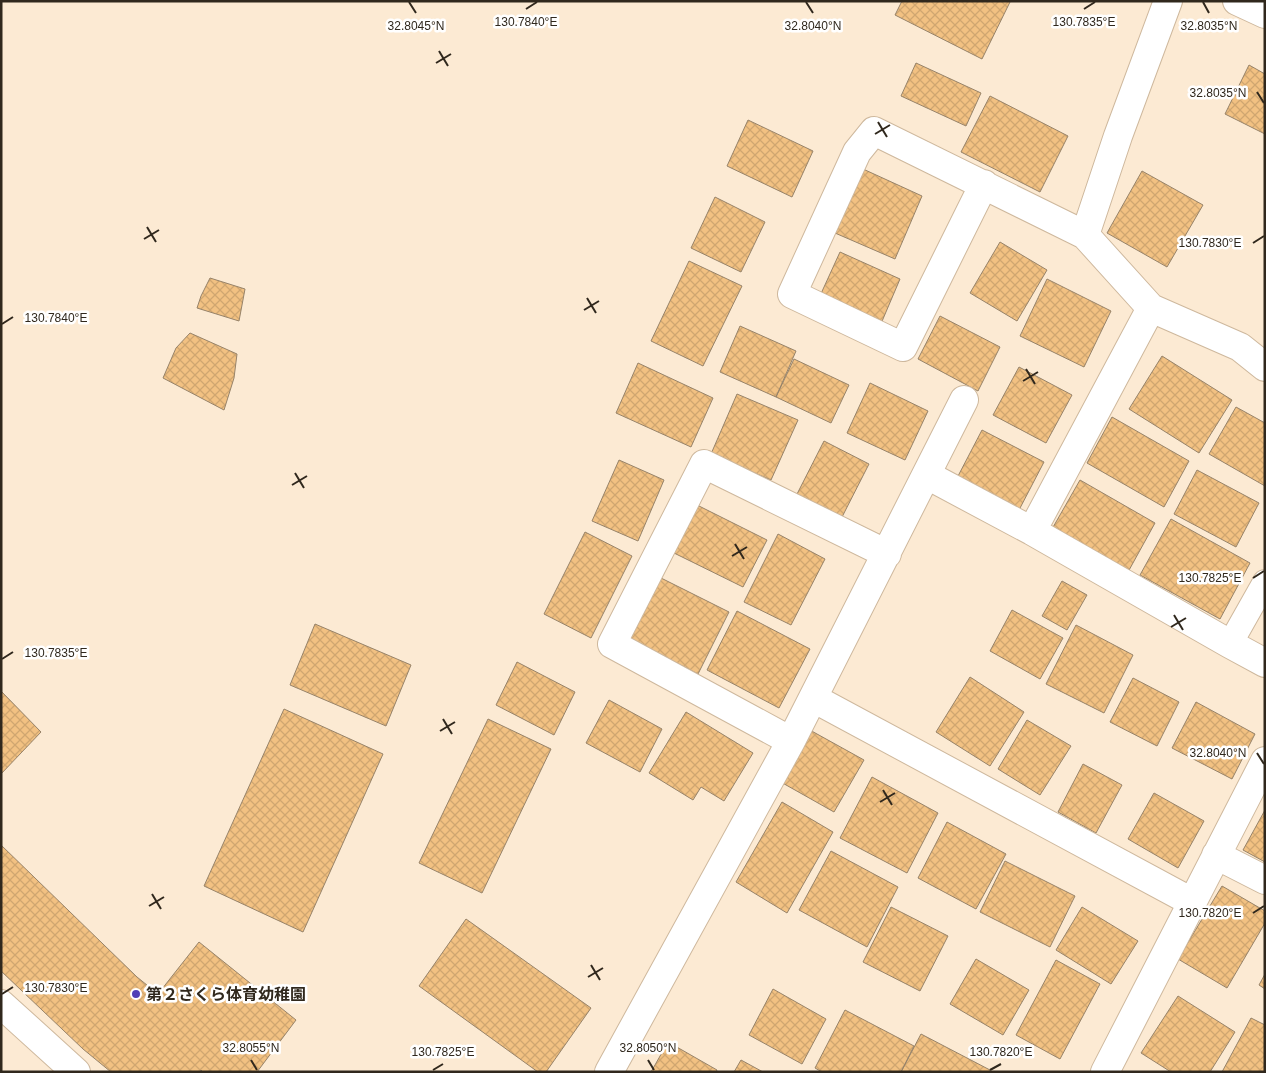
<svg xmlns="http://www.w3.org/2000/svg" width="1266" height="1073" viewBox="0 0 1266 1073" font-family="Helvetica,'Noto Sans JP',sans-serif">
<defs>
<pattern id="building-cross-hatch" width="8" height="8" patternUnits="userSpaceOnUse" patternTransform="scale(1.25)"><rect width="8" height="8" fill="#f2c182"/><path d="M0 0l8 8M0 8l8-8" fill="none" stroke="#d0a670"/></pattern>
</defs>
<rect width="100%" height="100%" fill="#fcead3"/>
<path fill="url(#building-cross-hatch)" stroke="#978369" d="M 902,1 L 1010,1 L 1010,2 L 982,59 L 895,15 Z
M 916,63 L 981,93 L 966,126 L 901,96 Z
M 1249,65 L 1265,74 L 1265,134 L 1225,114 Z
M 990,96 L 1068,136 L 1040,192 L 961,152 Z
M 748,120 L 813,151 L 792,197 L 727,166 Z
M 863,169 L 922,196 L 895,259 L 835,233 Z
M 1142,171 L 1203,205 L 1167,267 L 1107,233 Z
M 715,197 L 765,222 L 741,272 L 691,248 Z
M 1000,242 L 1047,270 L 1017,321 L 970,293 Z
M 840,252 L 900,279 L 880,326 L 819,298 Z
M 689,261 L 742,286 L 703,366 L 651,341 Z
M 210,278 L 245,289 L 239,321 L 197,308 L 201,296 Z
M 1047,279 L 1111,311 L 1084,367 L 1020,336 Z
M 940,316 L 1000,347 L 978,391 L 918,359 Z
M 740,326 L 796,351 L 776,397 L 720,372 Z
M 190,333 L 237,354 L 234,378 L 224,410 L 163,378 L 176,348 Z
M 1162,356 L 1232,400 L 1199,453 L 1129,409 Z
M 794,359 L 849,385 L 831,423 L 776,397 Z
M 638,363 L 713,398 L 691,447 L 616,413 Z
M 1019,367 L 1072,395 L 1046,443 L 993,415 Z
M 870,383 L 928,411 L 905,460 L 847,433 Z
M 737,394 L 798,420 L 771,480 L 711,454 Z
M 1236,407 L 1265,423 L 1265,486 L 1209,454 Z
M 1112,417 L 1189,461 L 1164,507 L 1087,463 Z
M 982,430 L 1044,462 L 1019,510 L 957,478 Z
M 824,441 L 869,464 L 840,521 L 795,498 Z
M 619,460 L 664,480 L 638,541 L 592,521 Z
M 1197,470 L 1259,503 L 1236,547 L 1174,514 Z
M 1080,480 L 1155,523 L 1128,572 L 1052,529 Z
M 697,505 L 767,540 L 743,587 L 674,553 Z
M 1171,519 L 1250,563 L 1220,619 L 1140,575 Z
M 585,532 L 632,556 L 591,638 L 544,614 Z
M 778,534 L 825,559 L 791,625 L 744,602 Z
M 657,576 L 729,612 L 698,674 L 626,637 Z
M 1062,581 L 1087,595 L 1067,630 L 1042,616 Z
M 1012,610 L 1063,638 L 1040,679 L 990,651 Z
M 737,611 L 810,649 L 779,708 L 707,670 Z
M 315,624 L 411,665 L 386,726 L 290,685 Z
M 1076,625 L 1133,655 L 1104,713 L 1046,684 Z
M 517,662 L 575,692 L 554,735 L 496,705 Z
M 970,677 L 1024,712 L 990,766 L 936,732 Z
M 1133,678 L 1179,702 L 1157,746 L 1110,722 Z
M 1,691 L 41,732 L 1,774 Z
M 609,700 L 662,729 L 640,772 L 586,743 Z
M 1196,702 L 1255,734 L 1232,779 L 1172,748 Z
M 284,709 L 383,754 L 303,932 L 204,886 Z
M 686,712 L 753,753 L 724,801 L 701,787 L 693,800 L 649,773 Z
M 488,719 L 551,749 L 482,893 L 419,863 Z
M 1027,720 L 1071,746 L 1040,795 L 998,769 Z
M 808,729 L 864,760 L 834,812 L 779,781 Z
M 1083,764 L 1122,785 L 1096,833 L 1058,812 Z
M 872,777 L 938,813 L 907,873 L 840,838 Z
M 1154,793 L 1204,821 L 1178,868 L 1128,839 Z
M 782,802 L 833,832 L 787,913 L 736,882 Z
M 1265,810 L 1265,862 L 1243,850 Z
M 947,822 L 1006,854 L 976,909 L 918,878 Z
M 1,845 L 137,977 L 158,994 L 199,942 L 296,1020 L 257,1072 L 203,1072 L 201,1070 L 200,1072 L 111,1072 L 83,1049 L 1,971 Z
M 831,851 L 898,887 L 867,947 L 799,910 Z
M 1005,861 L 1075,896 L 1050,947 L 980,912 Z
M 1222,886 L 1265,911 L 1265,923 L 1227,988 L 1178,959 Z
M 891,907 L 948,936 L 920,991 L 863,962 Z
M 1082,907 L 1138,941 L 1111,984 L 1056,950 Z
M 466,919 L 591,1008 L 546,1072 L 538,1072 L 419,986 Z
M 976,959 L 1029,990 L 1003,1035 L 950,1004 Z
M 1056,960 L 1100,984 L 1060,1059 L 1016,1035 Z
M 1265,974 L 1265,989 L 1259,985 Z
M 773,989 L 826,1019 L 802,1064 L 749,1035 Z
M 1178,996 L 1235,1032 L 1210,1072 L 1171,1072 L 1141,1053 Z
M 845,1010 L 914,1046 L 901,1072 L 822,1072 L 815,1068 Z
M 1251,1018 L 1265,1025 L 1265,1072 L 1222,1072 Z
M 921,1034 L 990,1070 L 989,1072 L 901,1072 Z
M 668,1042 L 717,1070 L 716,1072 L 651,1072 Z
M 741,1060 L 763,1072 L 734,1072 Z"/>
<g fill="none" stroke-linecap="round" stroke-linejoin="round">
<defs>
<path id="lane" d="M 1230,644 L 1265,582"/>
<path id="street" d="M 1237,1 L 1265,14
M 984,184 L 903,347 L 792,294 L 857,152 L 874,131 L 1085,235 L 1151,308 L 1240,347 L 1265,367
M 1085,235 L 1118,136 L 1168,1
M 927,475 L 1032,531 L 1230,644 L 1265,663
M 1032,531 L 1151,308
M 813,698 L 1192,902
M 791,741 L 612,644 L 704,464 L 887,554
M 1216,855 L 1265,880
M 1,1004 L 76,1072
M 609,1072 L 791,741 L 964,400
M 1105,1072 L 1265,761"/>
</defs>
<use href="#lane" stroke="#ceb89d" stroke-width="26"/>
<use href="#street" stroke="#ceb89d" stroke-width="30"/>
<use href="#lane" stroke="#fff" stroke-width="24"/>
<use href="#street" stroke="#fff" stroke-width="28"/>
</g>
<path fill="none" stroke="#30281d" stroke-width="2" d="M 409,2 L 416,13M 806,2 L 813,13M 1203,2 L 1209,13M 526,9 L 537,2M 1084,9 L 1095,2M 439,51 L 448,66M 436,63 L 451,54M 1257,92 L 1264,103M 878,122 L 887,137M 875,134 L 890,125M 147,227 L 156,242M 144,239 L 159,230M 1253,243 L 1264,236M 587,298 L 596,313M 584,310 L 599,301M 2,324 L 13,317M 1026,369 L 1035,384M 1023,381 L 1038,372M 295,473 L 304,488M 292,485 L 307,476M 735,544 L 744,559M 732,556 L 747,547M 1253,578 L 1264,571M 1174,615 L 1183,630M 1171,627 L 1186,618M 2,659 L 13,652M 443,719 L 452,734M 440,731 L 455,722M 1257,753 L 1264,764M 883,790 L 892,805M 880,802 L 895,793M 152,894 L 161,909M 149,906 L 164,897M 1253,913 L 1264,906M 591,965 L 600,980M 588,977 L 603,968M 2,994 L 13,987M 251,1060 L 257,1070M 648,1060 L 654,1070M 433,1070 L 443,1064M 990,1070 L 1001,1064"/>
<circle fill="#4f3fb6" stroke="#fff" stroke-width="2" cx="136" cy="994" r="5"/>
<g text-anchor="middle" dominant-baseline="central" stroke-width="5" stroke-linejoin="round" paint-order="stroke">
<g font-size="16" font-weight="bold" fill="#30281d" stroke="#fff" text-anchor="start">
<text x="146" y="994">第２さくら体育幼稚園</text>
</g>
</g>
<g font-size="12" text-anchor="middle" fill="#30281d" stroke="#fff" stroke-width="5" stroke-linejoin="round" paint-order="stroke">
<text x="526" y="26">130.7840°E</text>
<text x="1084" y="26">130.7835°E</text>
<text x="1209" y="30">32.8035°N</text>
<text x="416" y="30">32.8045°N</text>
<text x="813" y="30">32.8040°N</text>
<text x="1218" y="97">32.8035°N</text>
<text x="1210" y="247">130.7830°E</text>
<text x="56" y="322">130.7840°E</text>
<text x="1210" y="582">130.7825°E</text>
<text x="56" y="657">130.7835°E</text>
<text x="1218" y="757">32.8040°N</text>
<text x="1210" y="917">130.7820°E</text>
<text x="56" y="992">130.7830°E</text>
<text x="251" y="1052">32.8055°N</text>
<text x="648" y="1052">32.8050°N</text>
<text x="443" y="1056">130.7825°E</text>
<text x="1001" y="1056">130.7820°E</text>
</g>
<rect width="1266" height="1073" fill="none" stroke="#30281d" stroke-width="5"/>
</svg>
